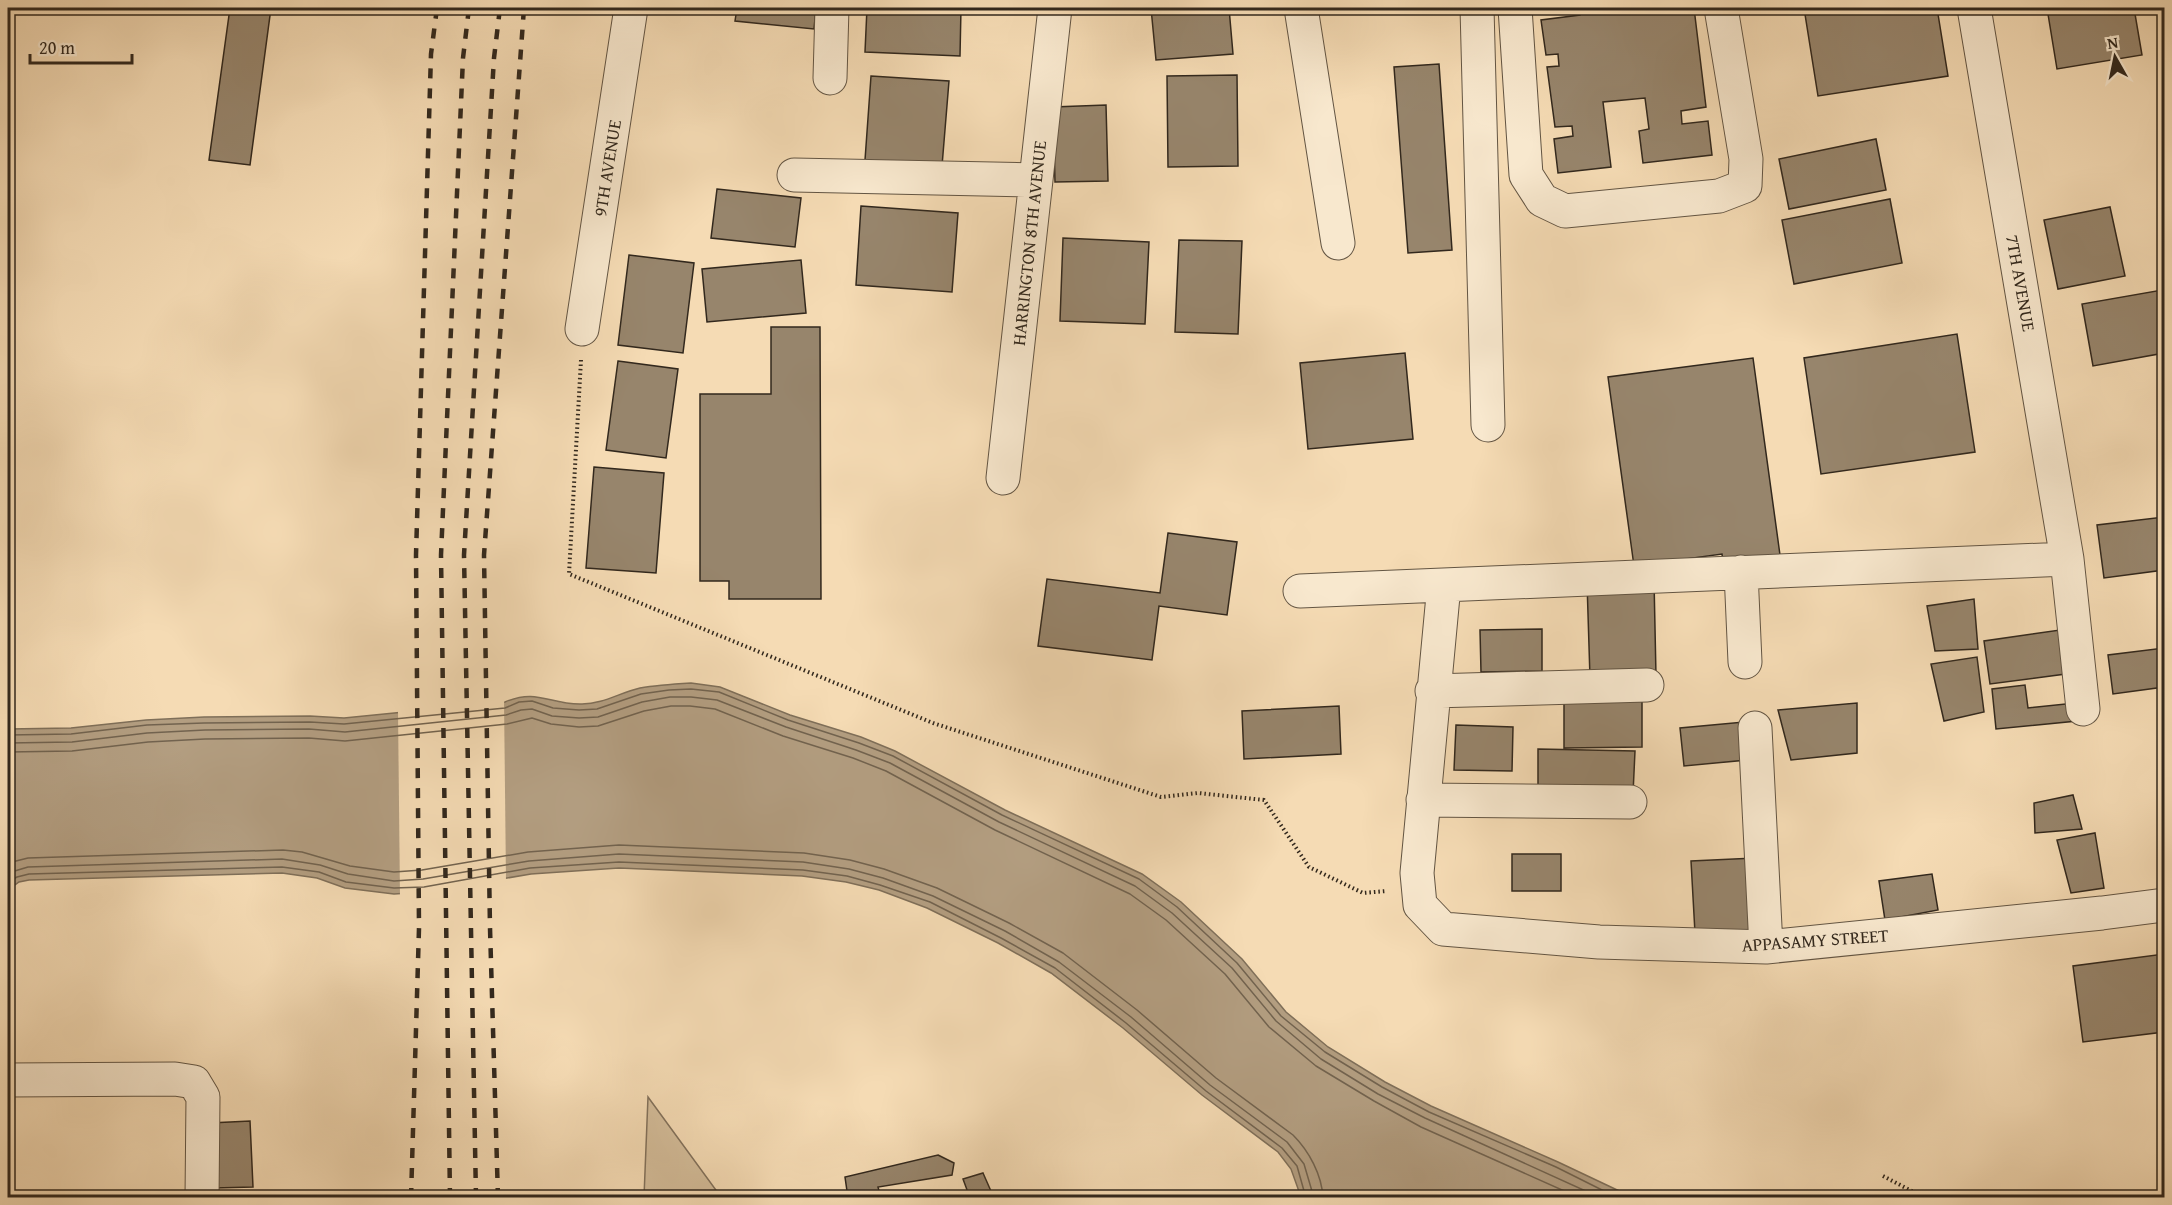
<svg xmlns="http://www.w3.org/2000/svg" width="2172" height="1205" viewBox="0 0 2172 1205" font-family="'Gentium Book Plus',serif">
<rect width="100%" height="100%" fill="#f5dbb4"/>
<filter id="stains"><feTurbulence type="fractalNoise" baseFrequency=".00333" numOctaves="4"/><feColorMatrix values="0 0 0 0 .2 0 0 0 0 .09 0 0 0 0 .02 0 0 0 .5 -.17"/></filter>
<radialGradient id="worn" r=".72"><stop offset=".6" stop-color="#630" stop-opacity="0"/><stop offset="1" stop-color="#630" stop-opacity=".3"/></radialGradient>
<path fill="#d4bd9a" stroke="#83725c" stroke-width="1.5" d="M 648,1097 L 721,1197 L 644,1197 Z"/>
<path fill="#b39e81" stroke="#7f6f59" stroke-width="1.5" d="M 691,683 L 720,687 L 790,715 L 861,737 L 895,751 L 1005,810 L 1142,874 L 1181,902 L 1242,959 L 1286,1012 L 1328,1047 L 1385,1082 L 1431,1106 L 1558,1162 L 1632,1197 L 1301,1197 L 1291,1169 L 1278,1152 L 1202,1095 L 1123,1028 L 1051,973 L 998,943 L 927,908 L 879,890 L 846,882 L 802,876 L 619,868 L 531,874 L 424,892 L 394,894 L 345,888 L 317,878 L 282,873 L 29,880 L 19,882 L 8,890 L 8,729 L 71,728 L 146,720 L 204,717 L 310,716 L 344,718 L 505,702 C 538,688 549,705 582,704 C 603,704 619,693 640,688 C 657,685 674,684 691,683 Z"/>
<path fill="#f5dbb4" d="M 504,699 L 506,881 L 425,895 L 400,897 L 398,710 Z"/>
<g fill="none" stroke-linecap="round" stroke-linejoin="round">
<path stroke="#72634f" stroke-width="1.5" d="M 8,735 L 71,734 L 147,725 L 204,723 L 310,722 L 344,724 L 505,708 L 519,702 L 532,701 L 553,708 L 579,710 L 597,709 L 641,694 L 669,690 L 691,689 L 719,692 L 788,720 L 859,743 L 893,756 L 1002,815 L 1139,879 L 1177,907 L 1237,963 L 1281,1016 L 1325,1052 L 1382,1087 L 1429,1112 L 1556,1167 L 1618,1198
M 8,743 L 72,742 L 147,733 L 205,730 L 309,729 L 345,732 L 506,715 L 521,710 L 532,709 L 552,716 L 579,718 L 598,717 L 642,702 L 670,697 L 691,697 L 717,700 L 786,727 L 856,750 L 890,763 L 999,822 L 1135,886 L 1172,913 L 1232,968 L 1276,1021 L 1321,1059 L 1378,1094 L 1425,1118 L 1601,1198
M 8,752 L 72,751 L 148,742 L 205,739 L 309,738 L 345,741 L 507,724 L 532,718 L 551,724 L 579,727 L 598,726 L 644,711 L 671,706 L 690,706 L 715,709 L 783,736 L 853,758 L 886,771 L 995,830 L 1130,894 L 1166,920 L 1225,974 L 1269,1027 L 1316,1066 L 1374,1101 L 1421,1127 L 1580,1198
M 8,863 L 28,858 L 283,850 L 302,852 L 350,866 L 394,872 L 422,870 L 528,852 L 619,845 L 804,853 L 850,860 L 884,869 L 937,888 L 1009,923 L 1063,953 L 1137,1010 L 1216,1078 L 1293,1135 C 1309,1151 1322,1175 1323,1198
M 8,873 L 28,867 L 282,859 L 320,865 L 348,874 L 394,881 L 423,879 L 529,861 L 619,854 L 803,862 L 849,869 L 883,878 L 933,896 L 1005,931 L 1059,962 L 1131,1017 L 1210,1085 L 1287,1142 L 1304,1164 L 1314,1198
M 8,882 L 17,877 L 29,874 L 282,867 L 319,872 L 346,882 L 394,888 L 424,887 L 530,868 L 619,862 L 803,870 L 847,876 L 880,885 L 930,902 L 1001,938 L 1055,968 L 1126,1023 L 1206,1091 L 1282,1148 L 1297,1166 L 1306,1198"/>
</g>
<path fill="#97856c" stroke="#32281d" stroke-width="1.5" d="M 230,8 L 271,8 L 250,165 L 209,160 Z
M 737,8 L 816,8 L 814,29 L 735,21 Z
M 867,8 L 961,8 L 960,56 L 865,52 Z
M 1151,8 L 1229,8 L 1233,54 L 1156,60 Z
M 1580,8 L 1694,8 L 1706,107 L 1681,111 L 1682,124 L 1708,121 L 1712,155 L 1643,163 L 1639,131 L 1649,129 L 1645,98 L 1603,102 L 1611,167 L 1558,173 L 1554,139 L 1573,136 L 1572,126 L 1555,127 L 1547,67 L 1559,66 L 1558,54 L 1546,55 L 1541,20 L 1580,15 Z
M 1804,8 L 1937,8 L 1948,76 L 1818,96 Z
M 2047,8 L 2134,8 L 2142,55 L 2057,69 Z
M 1439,64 L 1452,250 L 1408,253 L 1394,67 Z
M 1237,75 L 1238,166 L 1168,167 L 1167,76 Z
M 871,76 L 949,81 L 942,166 L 865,160 Z
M 1106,105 L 1108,181 L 1055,182 L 1053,107 Z
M 1876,139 L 1886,190 L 1789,209 L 1779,159 Z
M 717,189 L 801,198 L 795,247 L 711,238 Z
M 1890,199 L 1902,263 L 1794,284 L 1782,220 Z
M 861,206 L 958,213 L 952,292 L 856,285 Z
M 2110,207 L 2125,276 L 2058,289 L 2044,220 Z
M 1063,238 L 1149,242 L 1145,324 L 1060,321 Z
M 1179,240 L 1242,241 L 1238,334 L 1175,332 Z
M 629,255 L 694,263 L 683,353 L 618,345 Z
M 801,260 L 806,313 L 707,322 L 702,269 Z
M 2162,290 L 2164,305 L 2164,353 L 2093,366 L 2082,304 Z
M 771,327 L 820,327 L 821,599 L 729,599 L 729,581 L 700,581 L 700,394 L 771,394 Z
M 1957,334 L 1975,452 L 1821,474 L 1804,358 Z
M 1405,353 L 1413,439 L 1308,449 L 1300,363 Z
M 1753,358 L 1780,555 L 1723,562 L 1722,554 L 1634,566 L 1608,377 Z
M 618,361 L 678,369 L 666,458 L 606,450 Z
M 594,467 L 664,473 L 656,573 L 586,568 Z
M 2164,517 L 2164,570 L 2104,578 L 2097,525 Z
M 1168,533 L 1237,542 L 1227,615 L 1159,606 L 1152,660 L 1038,646 L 1047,579 L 1160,593 Z
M 1654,580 L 1656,676 L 1590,678 L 1587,582 Z
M 2161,592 L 2164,592 L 2164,625 Z
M 1974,599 L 1978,649 L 1935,651 L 1927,606 Z
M 1542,629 L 1542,671 L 1481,672 L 1480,630 Z
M 2067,629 L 2073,673 L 1990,684 L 1984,641 Z
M 2164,648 L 2164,687 L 2113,694 L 2108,655 Z
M 1977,657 L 1984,712 L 1944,721 L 1931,664 Z
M 2025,685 L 2028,708 L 2075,703 L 2077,721 L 1996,729 L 1992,689 Z
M 1564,695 L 1642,695 L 1642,747 L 1564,748 Z
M 1857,703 L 1857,753 L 1791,760 L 1778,710 Z
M 1339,706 L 1341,754 L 1244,759 L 1242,711 Z
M 1744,722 L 1747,760 L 1684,766 L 1680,728 Z
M 1456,725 L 1513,727 L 1512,771 L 1454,770 Z
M 1538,749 L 1635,751 L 1633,794 L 1538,791 Z
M 2073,795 L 2082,829 L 2035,833 L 2034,803 Z
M 2095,833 L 2104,888 L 2071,893 L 2057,840 Z
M 1512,854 L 1561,854 L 1561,891 L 1512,891 Z
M 1755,858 L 1758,930 L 1695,933 L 1691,861 Z
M 1932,874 L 1938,910 L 1885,920 L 1879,881 Z
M 2164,954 L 2164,1032 L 2083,1042 L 2073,966 Z
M 250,1121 L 253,1187 L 214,1188 L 210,1123 Z
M 938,1155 L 954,1163 L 952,1175 L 878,1187 L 881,1198 L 848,1198 L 845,1177 Z
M 983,1173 L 994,1198 L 970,1198 L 963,1179 Z"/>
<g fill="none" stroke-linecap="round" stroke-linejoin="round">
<defs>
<path id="minor" d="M 1301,8 L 1338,243
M 1477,8 L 1488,425
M 1515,8 L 1526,175 L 1542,200 L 1565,211 L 1719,196 L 1745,186 L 1746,159 L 1721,8
M 1974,8 L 2067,559 L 2083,709
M 830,78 L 832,8
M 794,175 L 1036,180
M 582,329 L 631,8
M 1003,478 L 1055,8
M 1741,572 L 1745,662
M 1444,585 L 1417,873 L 1420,905 L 1443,929 L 1599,942 L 1766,947 L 2102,913 L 2164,905
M 1300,591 L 2067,559
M 1432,691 L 1647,685
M 1755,728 L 1766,947
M 1423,800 L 1630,802
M 8,1080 L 175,1079 L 194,1082 L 203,1097 L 202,1198"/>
</defs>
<use href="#minor" stroke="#635543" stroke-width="35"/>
<path stroke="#32281d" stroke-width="4" stroke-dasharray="1.5 3" stroke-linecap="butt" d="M 581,360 L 569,574 L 933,723 L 1161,797 L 1198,793 L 1264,800 L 1309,867 L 1363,893 L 1387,891
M 1883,1176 L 1925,1198"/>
<use href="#minor" stroke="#f8e8ce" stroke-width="33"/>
<path stroke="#32281d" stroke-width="4.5" stroke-dasharray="10 10" stroke-linecap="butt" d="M 411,1198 L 419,928 L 416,555 L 431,54 L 437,8
M 450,1198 L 441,555 L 463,58 L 469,8
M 476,1198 L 464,555 L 494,58 L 500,8
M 498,1198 L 490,928 L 484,555 L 524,8"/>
</g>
<g text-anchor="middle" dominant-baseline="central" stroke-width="6" stroke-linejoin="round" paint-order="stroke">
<g font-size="18" fill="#32281d" stroke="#f8e8ce">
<text transform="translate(607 168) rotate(-81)">9TH AVENUE</text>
<text transform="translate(1029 243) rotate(-84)">HARRINGTON 8TH AVENUE</text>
<text transform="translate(2021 283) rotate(80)">7TH AVENUE</text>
<text transform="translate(1815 940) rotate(-4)">APPASAMY STREET</text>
</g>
</g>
<rect width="2172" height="1205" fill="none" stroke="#f5dbb4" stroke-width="30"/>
<rect x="9" y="9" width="2154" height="1187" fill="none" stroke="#32281d" stroke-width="3"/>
<rect x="15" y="15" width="2142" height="1175" fill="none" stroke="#32281d" stroke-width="1.5"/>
<g transform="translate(2115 57) rotate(351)" stroke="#f8e8ce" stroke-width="4.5" paint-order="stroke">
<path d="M0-4.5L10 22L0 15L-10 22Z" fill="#32281d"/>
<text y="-9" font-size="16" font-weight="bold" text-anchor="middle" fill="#32281d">N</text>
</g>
<path d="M30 54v9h102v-9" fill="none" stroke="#32281d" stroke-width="3"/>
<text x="39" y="54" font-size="18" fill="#32281d" stroke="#f8e8ce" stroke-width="4.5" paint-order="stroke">20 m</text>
<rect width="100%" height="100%" filter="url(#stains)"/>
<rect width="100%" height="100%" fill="url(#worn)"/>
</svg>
